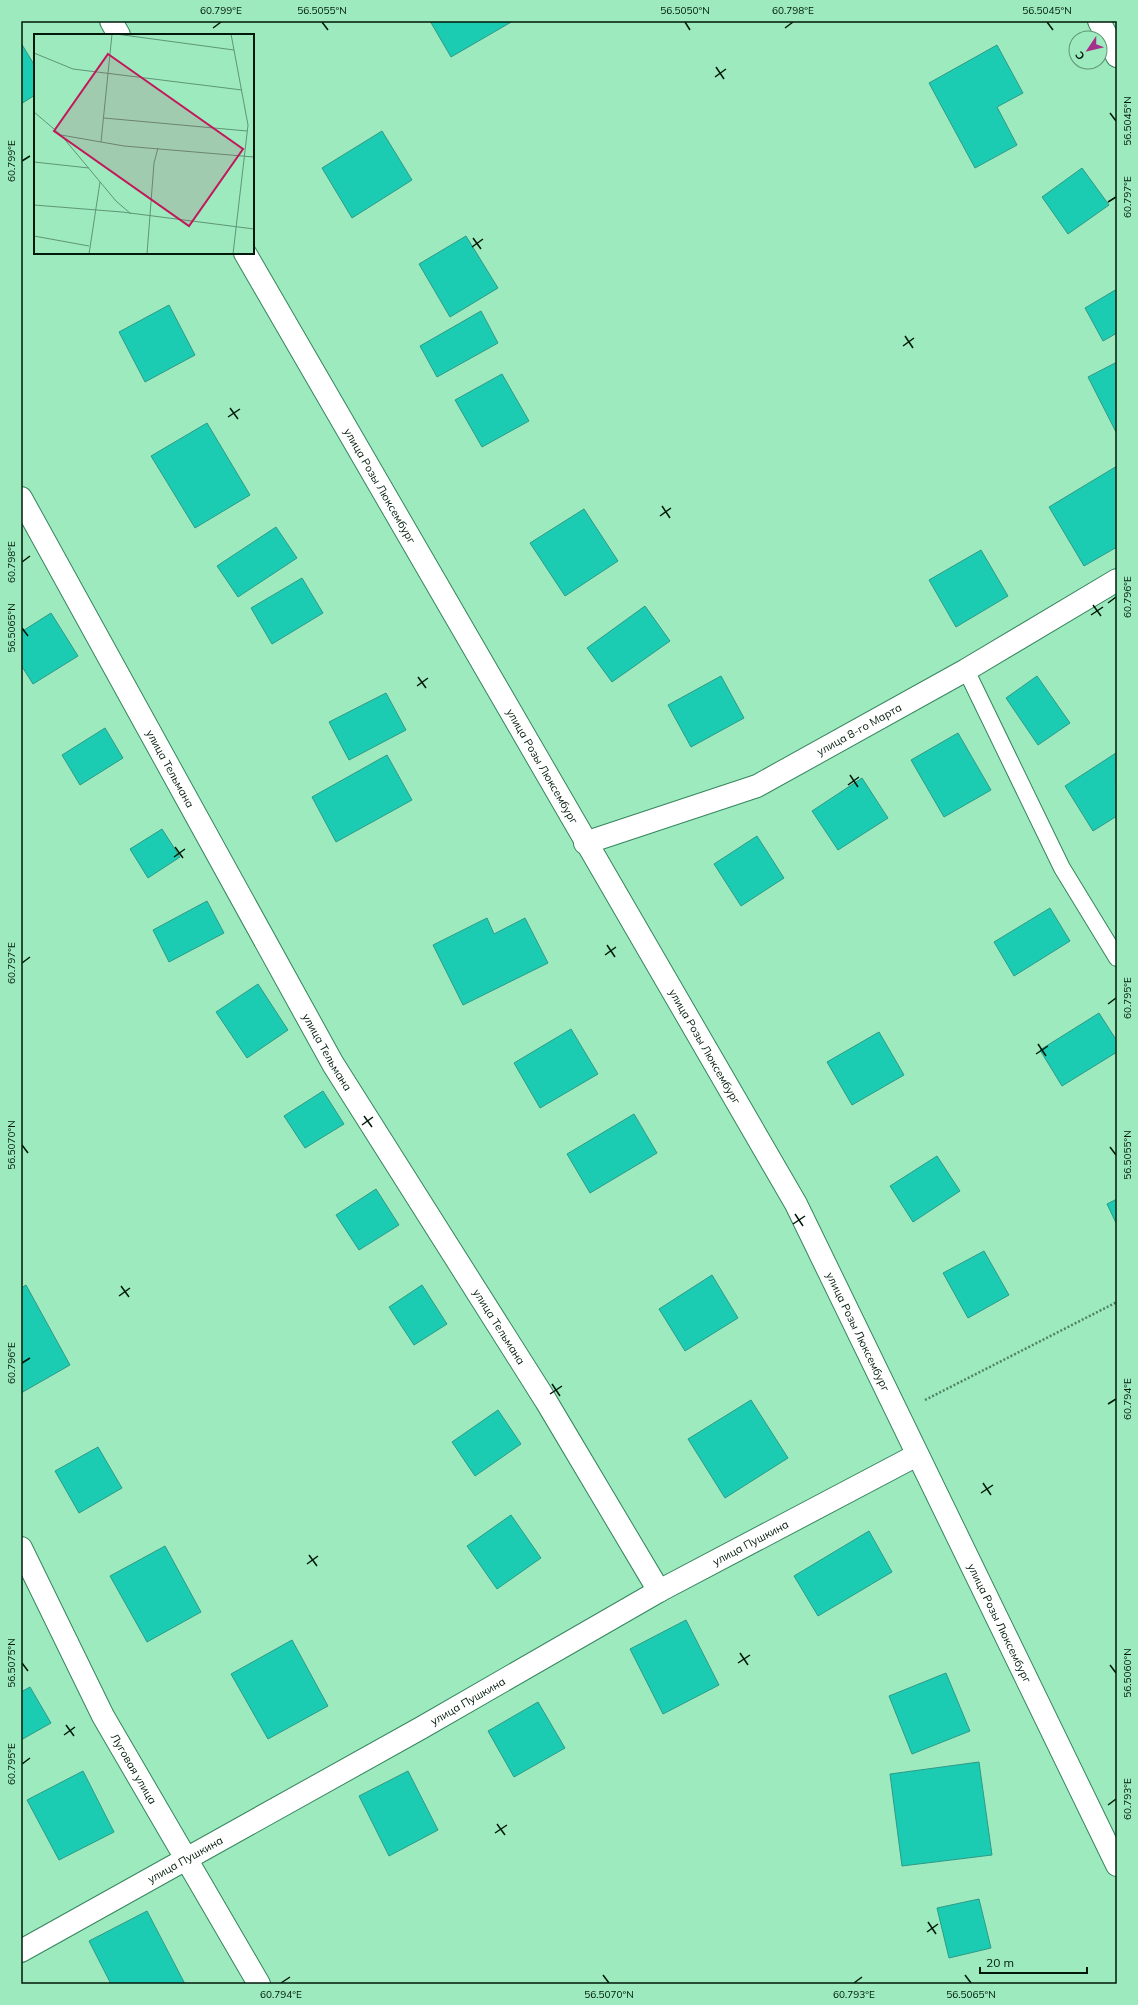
<svg xmlns="http://www.w3.org/2000/svg" width="1138" height="2005" viewBox="0 0 1138 2005" font-family="Mulish,sans-serif">
<rect width="100%" height="100%" fill="#9ceabe"/>
<path fill="#1cccb2" stroke="#2f9a87" d="M 430,21 L 513,21 L 451,57 Z
M 21,43 L 35,66 L 35,95 L 21,104 Z
M 997,45 L 1023,93 L 997,107 L 1017,145 L 975,168 L 929,83 Z
M 382,131 L 412,180 L 352,218 L 322,168 Z
M 1082,168 L 1109,205 L 1068,234 L 1042,197 Z
M 466,236 L 498,288 L 450,317 L 419,264 Z
M 1117,289 L 1117,333 L 1103,341 L 1085,308 Z
M 169,305 L 195,355 L 145,382 L 119,332 Z
M 481,311 L 498,343 L 437,377 L 420,346 Z
M 1117,362 L 1117,434 L 1088,377 Z
M 502,374 L 529,421 L 482,447 L 455,400 Z
M 207,423 L 250,495 L 195,528 L 151,456 Z
M 1117,466 L 1117,547 L 1084,566 L 1049,507 Z
M 584,509 L 618,561 L 565,596 L 530,543 Z
M 276,527 L 297,558 L 238,597 L 217,566 Z
M 981,550 L 1008,596 L 956,627 L 929,580 Z
M 302,578 L 323,613 L 272,644 L 251,608 Z
M 645,606 L 670,641 L 612,682 L 587,648 Z
M 51,613 L 78,656 L 33,684 L 21,665 L 21,632 Z
M 721,676 L 744,718 L 691,747 L 668,705 Z
M 1037,676 L 1070,723 L 1038,745 L 1006,698 Z
M 386,693 L 406,730 L 349,760 L 329,722 Z
M 105,728 L 123,758 L 80,785 L 62,755 Z
M 958,733 L 991,790 L 944,817 L 911,760 Z
M 1116,753 L 1117,816 L 1093,831 L 1065,786 Z
M 387,755 L 412,800 L 336,842 L 312,797 Z
M 862,778 L 888,818 L 838,850 L 812,811 Z
M 162,829 L 180,857 L 148,878 L 130,849 Z
M 757,836 L 784,878 L 741,906 L 714,864 Z
M 207,901 L 224,933 L 169,962 L 153,930 Z
M 1050,908 L 1070,941 L 1014,976 L 994,942 Z
M 487,918 L 494,934 L 525,918 L 548,963 L 463,1005 L 433,945 Z
M 258,984 L 288,1030 L 247,1058 L 216,1012 Z
M 1099,1013 L 1117,1041 L 1117,1052 L 1062,1086 L 1040,1050 Z
M 571,1029 L 598,1074 L 540,1108 L 514,1063 Z
M 879,1032 L 904,1075 L 852,1105 L 827,1062 Z
M 323,1091 L 344,1124 L 305,1148 L 284,1116 Z
M 634,1114 L 657,1153 L 590,1193 L 567,1154 Z
M 937,1156 L 960,1191 L 913,1222 L 890,1186 Z
M 376,1189 L 399,1225 L 359,1250 L 336,1215 Z
M 1117,1199 L 1117,1225 L 1107,1204 Z
M 984,1251 L 1009,1295 L 968,1318 L 943,1273 Z
M 712,1275 L 738,1318 L 685,1351 L 659,1309 Z
M 26,1285 L 70,1365 L 21,1393 L 21,1288 Z
M 422,1285 L 447,1324 L 414,1345 L 389,1307 Z
M 751,1400 L 788,1458 L 725,1498 L 688,1439 Z
M 498,1410 L 521,1444 L 475,1476 L 452,1442 Z
M 98,1447 L 122,1488 L 79,1513 L 55,1471 Z
M 511,1515 L 541,1558 L 497,1589 L 467,1546 Z
M 869,1531 L 892,1572 L 818,1616 L 794,1576 Z
M 165,1546 L 201,1612 L 147,1642 L 110,1576 Z
M 686,1620 L 719,1685 L 663,1714 L 630,1649 Z
M 292,1640 L 328,1706 L 268,1739 L 231,1674 Z
M 946,1673 L 970,1731 L 912,1754 L 889,1696 Z
M 30,1687 L 51,1723 L 21,1740 L 21,1692 Z
M 538,1702 L 565,1748 L 514,1777 L 488,1731 Z
M 979,1762 L 992,1855 L 902,1866 L 890,1774 Z
M 83,1771 L 114,1832 L 59,1860 L 27,1800 Z
M 408,1771 L 438,1830 L 389,1856 L 359,1796 Z
M 979,1899 L 991,1948 L 949,1958 L 937,1908 Z
M 147,1911 L 185,1984 L 111,1984 L 89,1941 Z"/>
<g fill="none" stroke-linecap="round" stroke-linejoin="round">
<defs>
<path id="service" d="M 966,670 L 1062,868 L 1117,958"/>
<g id="minor">
<path d="M 111,21 L 119,35"/>
<path id="s1" d="M 245,253 L 796,1204 L 1117,1865"/>
<path id="s2" d="M 21,498 L 333,1064 L 546,1401 L 659,1591"/>
<path id="s3" d="M 585,843 L 757,786 L 966,670 L 1117,580"/>
<path id="s4" d="M 21,1548 L 103,1716 L 259,1984"/>
<path id="s5" d="M 21,1951 L 421,1728 L 659,1591 L 917,1455"/>
</g>
<path id="tertiary" d="M 1099,21 L 1117,56"/>
</defs>
<use href="#service" stroke="#36855d" stroke-width="18"/>
<use href="#minor" stroke="#36855d" stroke-width="24"/>
<use href="#tertiary" stroke="#36855d" stroke-width="24"/>
<path stroke="#4f8365" stroke-width="2.5" stroke-dasharray="2 2" stroke-linecap="butt" d="M 925,1400 L 1117,1302"/>
<use href="#service" stroke="#fff" stroke-width="16"/>
<use href="#minor" stroke="#fff" stroke-width="22"/>
<use href="#tertiary" stroke="#fff" stroke-width="22"/>
</g>
<path fill="none" stroke="#00190a" stroke-width="1.5" d="M 322,22 L 328,30M 685,22 L 690,30M 1047,22 L 1053,30M 213,28 L 221,22M 785,28 L 793,22M 716,67 L 724,79M 715,77 L 726,69M 1110,113 L 1116,121M 22,161 L 30,156M 1108,202 L 1116,197M 473,238 L 481,249M 472,247 L 483,239M 905,336 L 913,348M 903,346 L 914,338M 230,408 L 238,419M 228,417 L 240,409M 662,506 L 670,518M 660,516 L 671,508M 22,562 L 30,556M 1108,603 L 1116,597M 1093,605 L 1101,616M 1091,615 L 1103,607M 22,628 L 28,636M 418,677 L 426,688M 417,686 L 428,678M 850,775 L 858,787M 848,785 L 859,777M 175,847 L 183,858M 174,857 L 185,849M 607,945 L 615,957M 605,955 L 616,947M 22,963 L 30,957M 1108,1004 L 1116,998M 1038,1044 L 1046,1056M 1036,1054 L 1048,1046M 364,1116 L 372,1127M 362,1125 L 373,1117M 22,1145 L 28,1153M 1110,1147 L 1116,1155M 795,1214 L 803,1226M 793,1224 L 805,1216M 121,1286 L 129,1297M 119,1296 L 130,1288M 22,1363 L 30,1358M 552,1384 L 560,1396M 550,1394 L 562,1386M 1108,1404 L 1116,1399M 983,1483 L 991,1495M 981,1493 L 993,1485M 309,1555 L 317,1566M 307,1564 L 318,1556M 740,1653 L 748,1665M 22,1663 L 28,1671M 738,1663 L 750,1655M 1110,1665 L 1116,1673M 66,1725 L 74,1736M 64,1735 L 75,1727M 22,1764 L 30,1758M 1108,1805 L 1116,1799M 497,1824 L 505,1835M 495,1833 L 507,1825M 928,1922 L 936,1934M 927,1932 L 938,1924M 603,1975 L 609,1983M 965,1975 L 971,1983M 281,1983 L 290,1977M 854,1983 L 862,1977"/>
<g text-anchor="middle" dominant-baseline="central" stroke-width="3" stroke-linejoin="round" paint-order="stroke">
<g font-size="11" fill="#00190a" stroke="#9ceabe">
<text stroke="none"><textPath href="#s1" startOffset="269">улица Розы Люксембург</textPath></text>
<text stroke="none"><textPath href="#s3" startOffset="298">улица 8-го Марта</textPath></text>
<text stroke="none"><textPath href="#s1" startOffset="593">улица Розы Люксембург</textPath></text>
<text stroke="none"><textPath href="#s2" startOffset="309">улица Тельмана</textPath></text>
<text stroke="none"><textPath href="#s1" startOffset="917">улица Розы Люксембург</textPath></text>
<text stroke="none"><textPath href="#s2" startOffset="633">улица Тельмана</textPath></text>
<text stroke="none"><textPath href="#s2" startOffset="957">улица Тельмана</textPath></text>
<text stroke="none"><textPath href="#s1" startOffset="1241">улица Розы Люксембург</textPath></text>
<text stroke="none"><textPath href="#s5" startOffset="836">улица Пушкина</textPath></text>
<text stroke="none"><textPath href="#s1" startOffset="1565">улица Розы Люксембург</textPath></text>
<text stroke="none"><textPath href="#s5" startOffset="512">улица Пушкина</textPath></text>
<text stroke="none"><textPath href="#s4" startOffset="248">Луговая улица</textPath></text>
<text stroke="none"><textPath href="#s5" startOffset="188">улица Пушкина</textPath></text>
</g>
</g>
<g transform="translate(34 34)">
<rect width="220" height="220" fill="#9ceabe"/>
<path fill="none" stroke="#5e9676" stroke-width="1" d="M 82,0 L 200,16M 197,0 L 214,91 L 199,220M 0,19 L 39,35 L 208,56M 0,78 L 27,101 L 82,167 L 97,180M 70,84 L 213,97M 27,101 L 90,112 L 220,123M 67,108 L 78,0M 0,128 L 55,134M 0,171 L 88,178 L 220,195M 0,202 L 55,212M 55,220 L 66,148M 113,220 L 120,129 L 124,114"/>
<path fill="#c2185b" fill-opacity="0.15" stroke="#c2185b" stroke-width="2" d="M 74,20 L 209,115 L 155,192 L 20,97 Z"/>
<rect width="220" height="220" fill="none" stroke="#00190a" stroke-width="2"/>
</g>
<rect width="1138" height="2005" fill="none" stroke="#9ceabe" stroke-width="44"/>
<g transform="translate(1088 50) rotate(235)"><circle r="19" fill="#9ceabe" stroke="#5e9676"/>
<path d="M0-3L7 15L0 10L-7 15Z" fill="#a5308a"/>
<text y="-6" font-size="11" font-weight="bold" text-anchor="middle" fill="#00190a">С</text>
</g>
<path d="M980 1967v6h107v-6" fill="none" stroke="#00190a" stroke-width="2"/>
<text x="986" y="1967" font-size="12" fill="#00190a" stroke="#9ceabe" stroke-width="3" paint-order="stroke">20 m</text>
<rect x="22" y="22" width="1094" height="1961" fill="none" stroke="#00190a" stroke-width="1.5"/>
<g font-size="10" text-anchor="middle" fill="#00190a">
<text x="221" y="14">60.799°E</text>
<text x="322" y="14">56.5055°N</text>
<text x="685" y="14">56.5050°N</text>
<text x="793" y="14">60.798°E</text>
<text x="1047" y="14">56.5045°N</text>
<text transform="translate(1127 121) rotate(-90)" y="4">56.5045°N</text>
<text transform="translate(11 161) rotate(-90)" y="4">60.799°E</text>
<text transform="translate(1127 197) rotate(-90)" y="4">60.797°E</text>
<text transform="translate(11 562) rotate(-90)" y="4">60.798°E</text>
<text transform="translate(1127 597) rotate(-90)" y="4">60.796°E</text>
<text transform="translate(11 628) rotate(-90)" y="4">56.5065°N</text>
<text transform="translate(11 963) rotate(-90)" y="4">60.797°E</text>
<text transform="translate(1127 998) rotate(-90)" y="4">60.795°E</text>
<text transform="translate(11 1145) rotate(-90)" y="4">56.5070°N</text>
<text transform="translate(1127 1155) rotate(-90)" y="4">56.5055°N</text>
<text transform="translate(11 1363) rotate(-90)" y="4">60.796°E</text>
<text transform="translate(1127 1399) rotate(-90)" y="4">60.794°E</text>
<text transform="translate(11 1663) rotate(-90)" y="4">56.5075°N</text>
<text transform="translate(1127 1673) rotate(-90)" y="4">56.5060°N</text>
<text transform="translate(11 1764) rotate(-90)" y="4">60.795°E</text>
<text transform="translate(1127 1799) rotate(-90)" y="4">60.793°E</text>
<text x="281" y="1998">60.794°E</text>
<text x="609" y="1998">56.5070°N</text>
<text x="854" y="1998">60.793°E</text>
<text x="971" y="1998">56.5065°N</text>
</g>
</svg>
